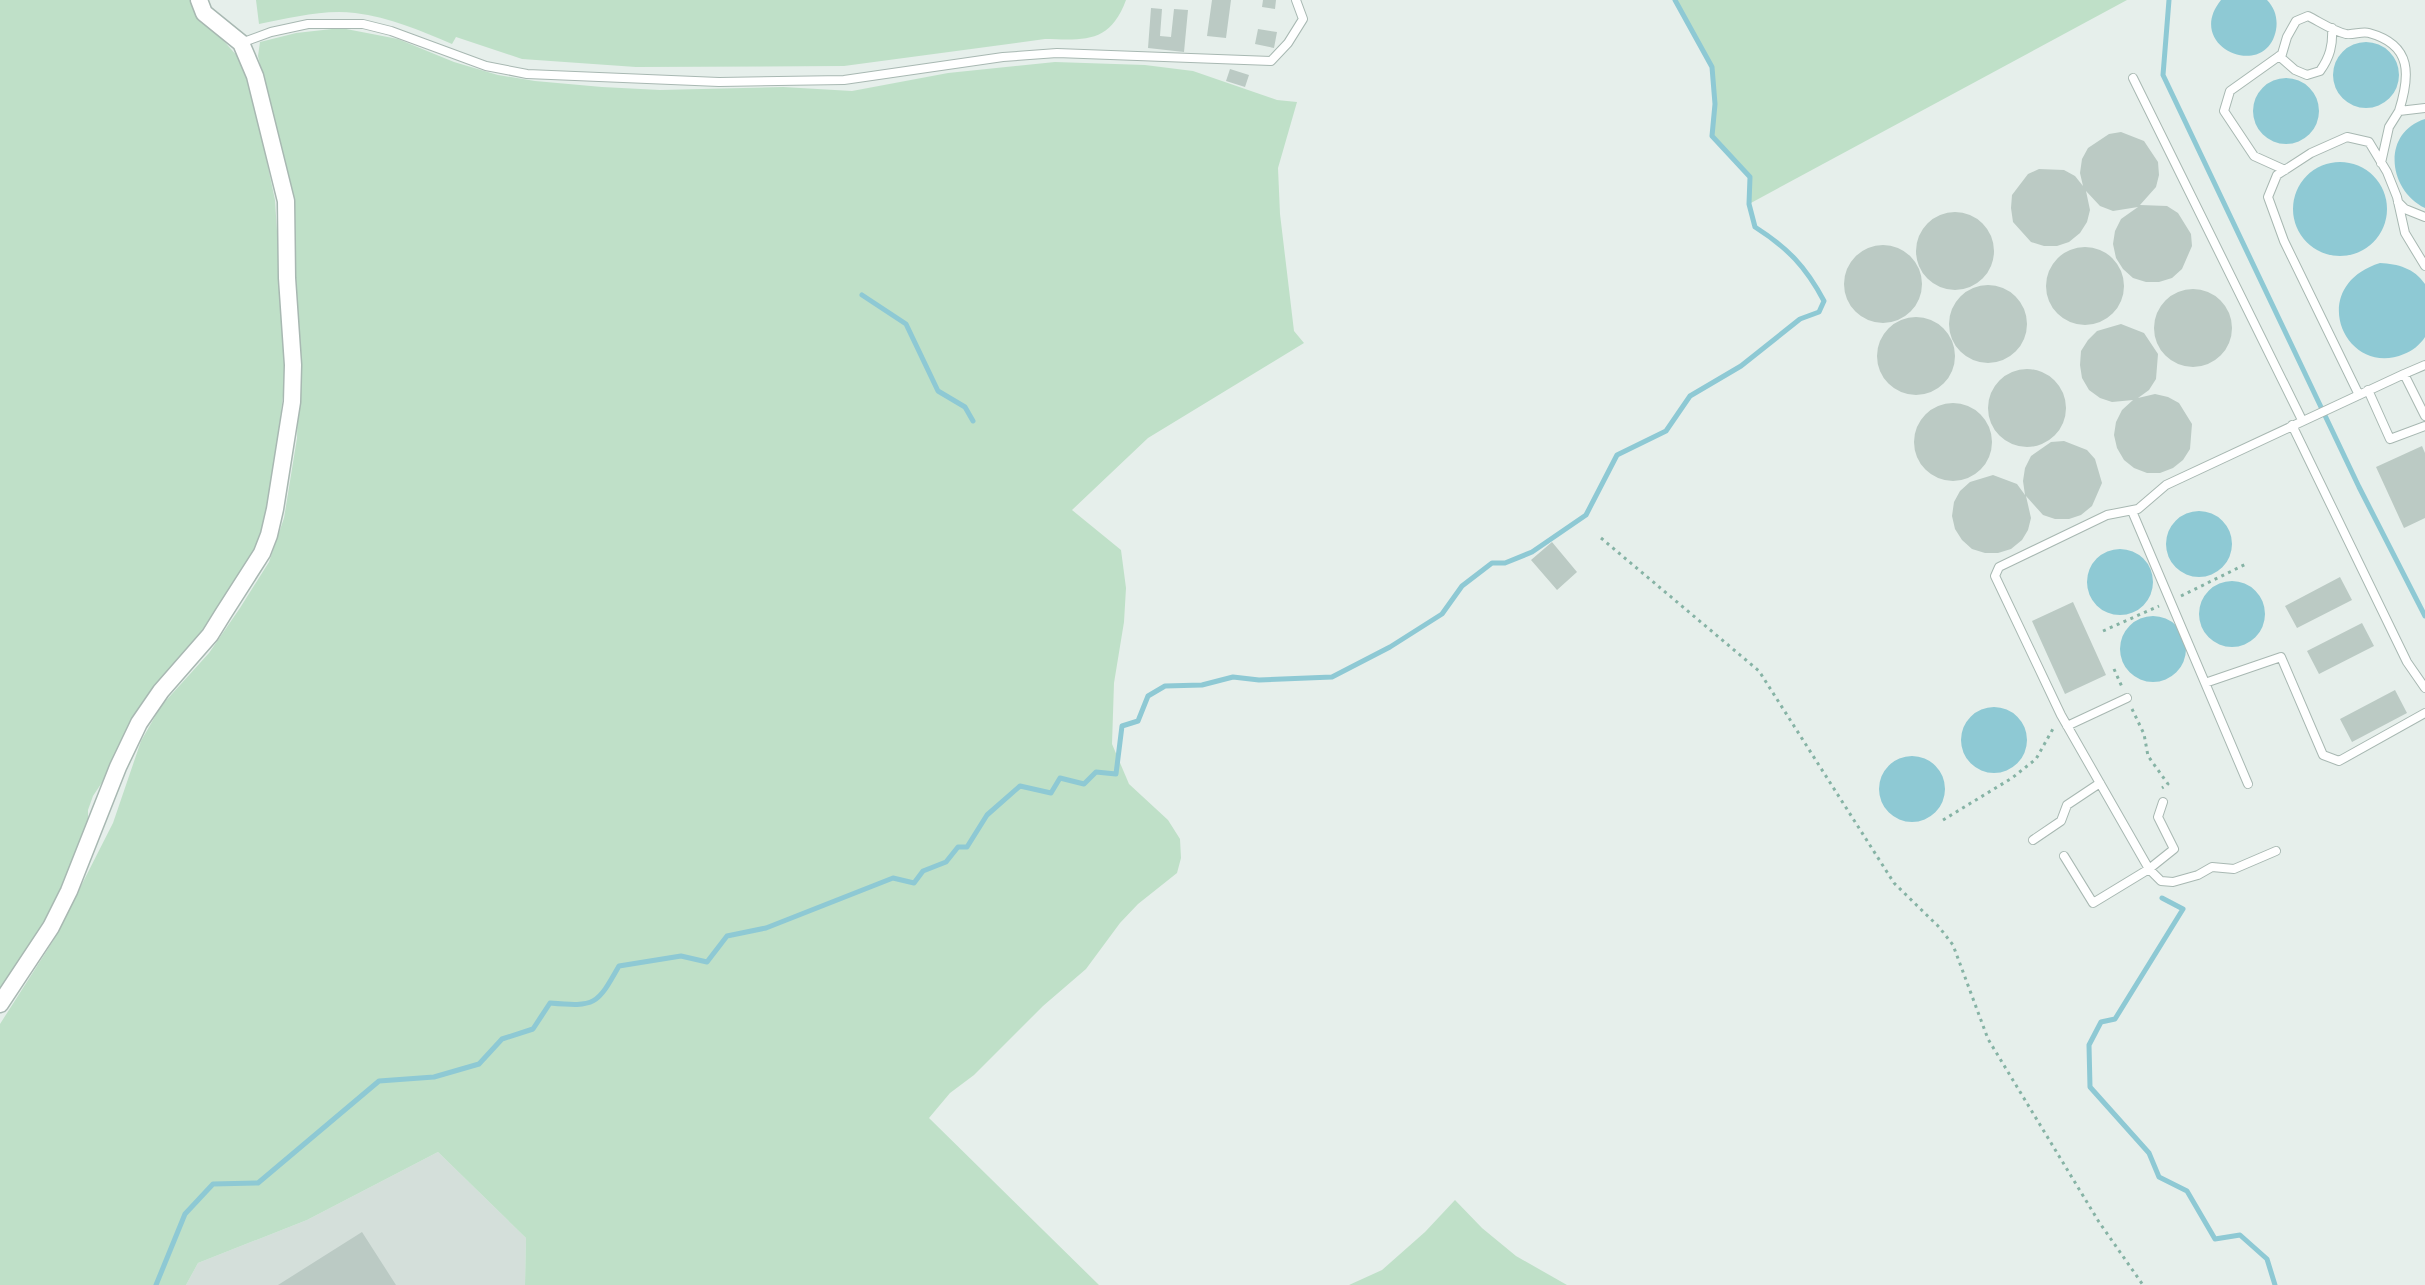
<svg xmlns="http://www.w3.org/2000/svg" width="2425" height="1285" viewBox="0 0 2425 1285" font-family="'Space Grotesk',sans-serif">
<rect width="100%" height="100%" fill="#e6efeb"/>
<path fill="#d4dfda" d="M 438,1152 L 526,1238 L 525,1285 L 186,1285 L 198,1263 L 307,1220 Z"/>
<path fill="#bfe0c8" d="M 0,0 L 193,0 L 213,29 L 239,58 L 251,87 L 275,200 L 286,371 L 270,502 L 261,539 L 249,562 L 93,796 L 88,810 L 88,831 L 39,937 L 0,993 Z
M 256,0 L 1126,0 C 1110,43 1086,40 1045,39 L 844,66 L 636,67 L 522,59 L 456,37 L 452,44 C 421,31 390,17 355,13 C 324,9 290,18 259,24 Z
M 1675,0 L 2127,0 L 1749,204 L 1750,177 L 1712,136 L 1715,104 L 1712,67 Z
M 341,28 L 398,39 L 454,62 L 498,75 L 535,81 L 602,87 L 660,90 L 783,87 L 852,91 L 948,73 L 1055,62 L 1145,65 L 1193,71 L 1277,100 L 1297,102 L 1278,168 L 1280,214 L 1294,331 L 1304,343 L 1148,438 L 1072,510 L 1121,550 L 1126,588 L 1124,622 L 1114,683 L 1112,744 L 1129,784 L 1168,820 L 1180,839 L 1181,858 L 1177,873 L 1138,904 L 1120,923 L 1086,969 L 1043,1006 L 974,1075 L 950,1093 L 929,1118 L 1099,1285 L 525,1285 L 526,1238 L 438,1152 L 307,1220 L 198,1263 L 186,1285 L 0,1285 L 0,1024 L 53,941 L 113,823 L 141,741 L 161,706 L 209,653 L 240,608 L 269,562 L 284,518 L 297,438 L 299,358 L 293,203 L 258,56 L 260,42 L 296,33 Z
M 1455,1200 L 1482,1228 L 1516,1256 L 1567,1285 L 1349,1285 L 1382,1270 L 1425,1232 Z"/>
<path fill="#8ec9d4" d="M 2221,0 L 2267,0 C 2275,8 2278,19 2276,30 C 2266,82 2183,47 2221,0 Z
M2333 75a33 33 0 1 1 66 0a33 33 0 1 1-66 0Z
M2253 111a33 33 0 1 1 66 0a33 33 0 1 1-66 0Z
M 2425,119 L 2425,208 C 2388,190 2381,133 2425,119 Z
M2293 209a47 47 0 1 1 94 0a47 47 0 1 1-94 0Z
M 2380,263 C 2398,264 2414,268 2425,284 L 2425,337 C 2420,345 2412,351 2404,354 C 2346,379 2304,287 2380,263 Z
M2166 544a33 33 0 1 1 66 0a33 33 0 1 1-66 0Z
M2087 582a33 33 0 1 1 66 0a33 33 0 1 1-66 0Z
M2199 614a33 33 0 1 1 66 0a33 33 0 1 1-66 0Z
M2120 649a33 33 0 1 1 66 0a33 33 0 1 1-66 0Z
M1961 740a33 33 0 1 1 66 0a33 33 0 1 1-66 0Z
M1879 789a33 33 0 1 1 66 0a33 33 0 1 1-66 0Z"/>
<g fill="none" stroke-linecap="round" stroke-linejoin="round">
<path stroke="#8ec9d4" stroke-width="5" d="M 2169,0 L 2163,75 L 2359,487 L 2425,616
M 862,295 L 906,324 L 938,391 L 965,407 L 973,421
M 2162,898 L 2183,909 L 2115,1019 L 2101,1022 L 2089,1045 L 2090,1087 L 2149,1153 L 2159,1177 L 2187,1191 L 2215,1239 L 2240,1235 L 2267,1259 L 2275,1285
M 156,1285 L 185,1214 L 213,1184 L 258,1183 L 379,1081 L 434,1077 L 479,1064 L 502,1039 L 533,1029 L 550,1003 C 596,1007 597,1005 619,966 L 681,956 L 707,962 L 727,936 L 766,928 L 893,878 L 914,883 L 923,871 L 946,862 L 958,847 L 967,847 L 987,815 L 1020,786 L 1051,793 L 1060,778 L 1084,784 L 1096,772 L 1116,774 L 1122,726 L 1138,721 L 1148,696 L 1165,686 L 1202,685 L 1233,677 L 1259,680 L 1332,677 L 1390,647 L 1442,614 L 1462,586 L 1492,563 L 1505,563 L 1532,552 L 1586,515 L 1617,455 L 1666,431 L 1690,396 L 1741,366 L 1800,319 L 1819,312 L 1824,301 C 1806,267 1788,248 1755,227 L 1749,204 L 1750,177 L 1712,136 L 1715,104 L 1712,67 L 1675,0"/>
</g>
<path fill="#bbcac4" d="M 1212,0 L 1231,0 L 1226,38 L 1207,36 Z
M 1263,0 L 1276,0 L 1275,9 L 1262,7 Z
M 1151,8 L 1162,9 L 1160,36 L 1171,37 L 1174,9 L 1188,10 L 1184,52 L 1148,48 Z
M 1258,29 L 1277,32 L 1274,48 L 1255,44 Z
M 1230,69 L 1249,75 L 1245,87 L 1226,81 Z
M 2121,132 L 2144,141 L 2158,162 L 2159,175 L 2156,187 L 2140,205 L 2167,206 L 2178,213 L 2191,234 L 2192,246 L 2182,269 L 2172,278 L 2159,282 L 2146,282 L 2133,278 L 2123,269 L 2116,258 L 2113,244 L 2115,231 L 2121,219 L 2138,207 L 2113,211 L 2100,206 L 2086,191 L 2090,210 L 2087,222 L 2080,233 L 2069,242 L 2057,246 L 2044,246 L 2031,242 L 2013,222 L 2011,208 L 2012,195 L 2028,174 L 2039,169 L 2064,170 L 2075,176 L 2083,186 L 2080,173 L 2082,159 L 2088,148 L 2109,134 Z
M1916 251a39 39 0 1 1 78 0a39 39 0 1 1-78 0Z
M1844 284a39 39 0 1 1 78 0a39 39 0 1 1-78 0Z
M2046 286a39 39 0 1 1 78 0a39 39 0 1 1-78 0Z
M1949 324a39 39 0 1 1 78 0a39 39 0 1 1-78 0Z
M2154 328a39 39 0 1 1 78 0a39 39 0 1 1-78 0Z
M1877 356a39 39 0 1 1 78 0a39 39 0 1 1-78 0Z
M 2121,324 L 2144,333 L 2158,354 L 2156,379 L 2149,390 L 2138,398 L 2155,394 L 2168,397 L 2179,403 L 2192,424 L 2190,449 L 2183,460 L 2173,468 L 2160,473 L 2147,473 L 2134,468 L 2124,460 L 2117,448 L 2114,435 L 2116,422 L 2122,410 L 2133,400 L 2112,402 L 2100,398 L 2089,390 L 2082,378 L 2080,365 L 2081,351 L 2088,340 L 2097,331 Z
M1988 408a39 39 0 1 1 78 0a39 39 0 1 1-78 0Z
M1914 442a39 39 0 1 1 78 0a39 39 0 1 1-78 0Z
M 2064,441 L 2087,450 L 2095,459 L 2102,483 L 2092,506 L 2081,515 L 2069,519 L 2055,519 L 2043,515 L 2026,496 L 2031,518 L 2028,530 L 2022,540 L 2011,549 L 1998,553 L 1985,553 L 1972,549 L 1962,540 L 1955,529 L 1952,516 L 1954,502 L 1960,491 L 1970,482 L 1993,475 L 2017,484 L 2025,495 L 2023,481 L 2025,468 L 2031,456 L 2051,442 Z
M 2422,446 L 2425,453 L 2425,518 L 2404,528 L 2376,467 Z
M 1552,542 L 1577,572 L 1557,590 L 1531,560 Z
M 2340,577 L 2352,600 L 2297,628 L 2285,606 Z
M 2073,602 L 2106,675 L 2065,694 L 2032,621 Z
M 2362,623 L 2374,646 L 2319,674 L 2307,651 Z
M 2395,690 L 2407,713 L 2352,742 L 2340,719 Z
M 362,1232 L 396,1285 L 278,1285 Z"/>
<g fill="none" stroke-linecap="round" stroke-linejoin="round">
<defs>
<path id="service" d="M 241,43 L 271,32 L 308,24 L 363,24 L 391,31 L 486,66 L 527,74 L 719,82 L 844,80 L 1003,57 L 1057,53 L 1271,61 L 1288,43 L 1303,19 L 1296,0
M 2279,56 L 2295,70 L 2307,75 L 2320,71 C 2330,57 2333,45 2332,28
M 2133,78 L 2302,420
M 2381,163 L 2389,127 L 2399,111 L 2425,108
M 2285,170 L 2254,156 L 2224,111 L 2230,91 L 2282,54 L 2287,37 L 2296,21 L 2308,16 C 2320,22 2333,31 2346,34 C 2354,35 2362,31 2369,33 C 2413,45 2410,76 2399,111
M 2398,202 L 2405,209 L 2425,217
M 2404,374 L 2425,365
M 2368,390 L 2390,439 L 2425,426
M 2359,395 L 2284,241 L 2268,197 L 2277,175 L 2311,153 L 2347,137 L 2369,142 L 2387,172 L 2397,197 L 2405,233 L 2425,266
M 2292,425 L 2407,662 L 2425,688
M 2132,511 L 2248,784
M 2205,683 L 2281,657 L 2323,755 L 2339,761 L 2425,713
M 2067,726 L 2127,698
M 2163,802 L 2158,817 L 2174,849 L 2149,869 L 2061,715 L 1995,576 L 1999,567 L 2107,515 L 2138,509 L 2166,485 L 2404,374 L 2425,416
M 2033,840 L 2061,821 L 2067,805 L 2100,783
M 2064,856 L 2093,903 L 2149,869 L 2161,881 L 2173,882 L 2198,875 L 2212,867 L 2234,869 L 2276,851"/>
<path id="minor" d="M 0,1004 L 51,927 L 69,891 L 118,767 L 139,723 L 161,691 L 210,635 L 223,614 L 262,553 L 269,535 L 275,509 L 292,402 L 293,365 L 287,278 L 286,201 L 255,76 L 241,43 L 204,13 L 199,0"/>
</defs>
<use href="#service" stroke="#a8b8b2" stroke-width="10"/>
<use href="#minor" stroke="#a8b8b2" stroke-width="19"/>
<path stroke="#86b3a5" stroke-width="3" stroke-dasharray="3 4.5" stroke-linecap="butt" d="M 1601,538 L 1759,671 L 1894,883 L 1939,927 L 1953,945 L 1988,1039 L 2099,1222 L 2143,1285
M 2181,596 L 2246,564
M 2103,631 L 2159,606
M 2114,669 L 2122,687
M 2132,709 L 2144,734 L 2148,756 L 2168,784 L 2162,788
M 1943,820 L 2012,778 L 2036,759 L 2054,727"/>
<use href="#service" stroke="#fff" stroke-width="8"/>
<use href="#minor" stroke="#fff" stroke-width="16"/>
</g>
</svg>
